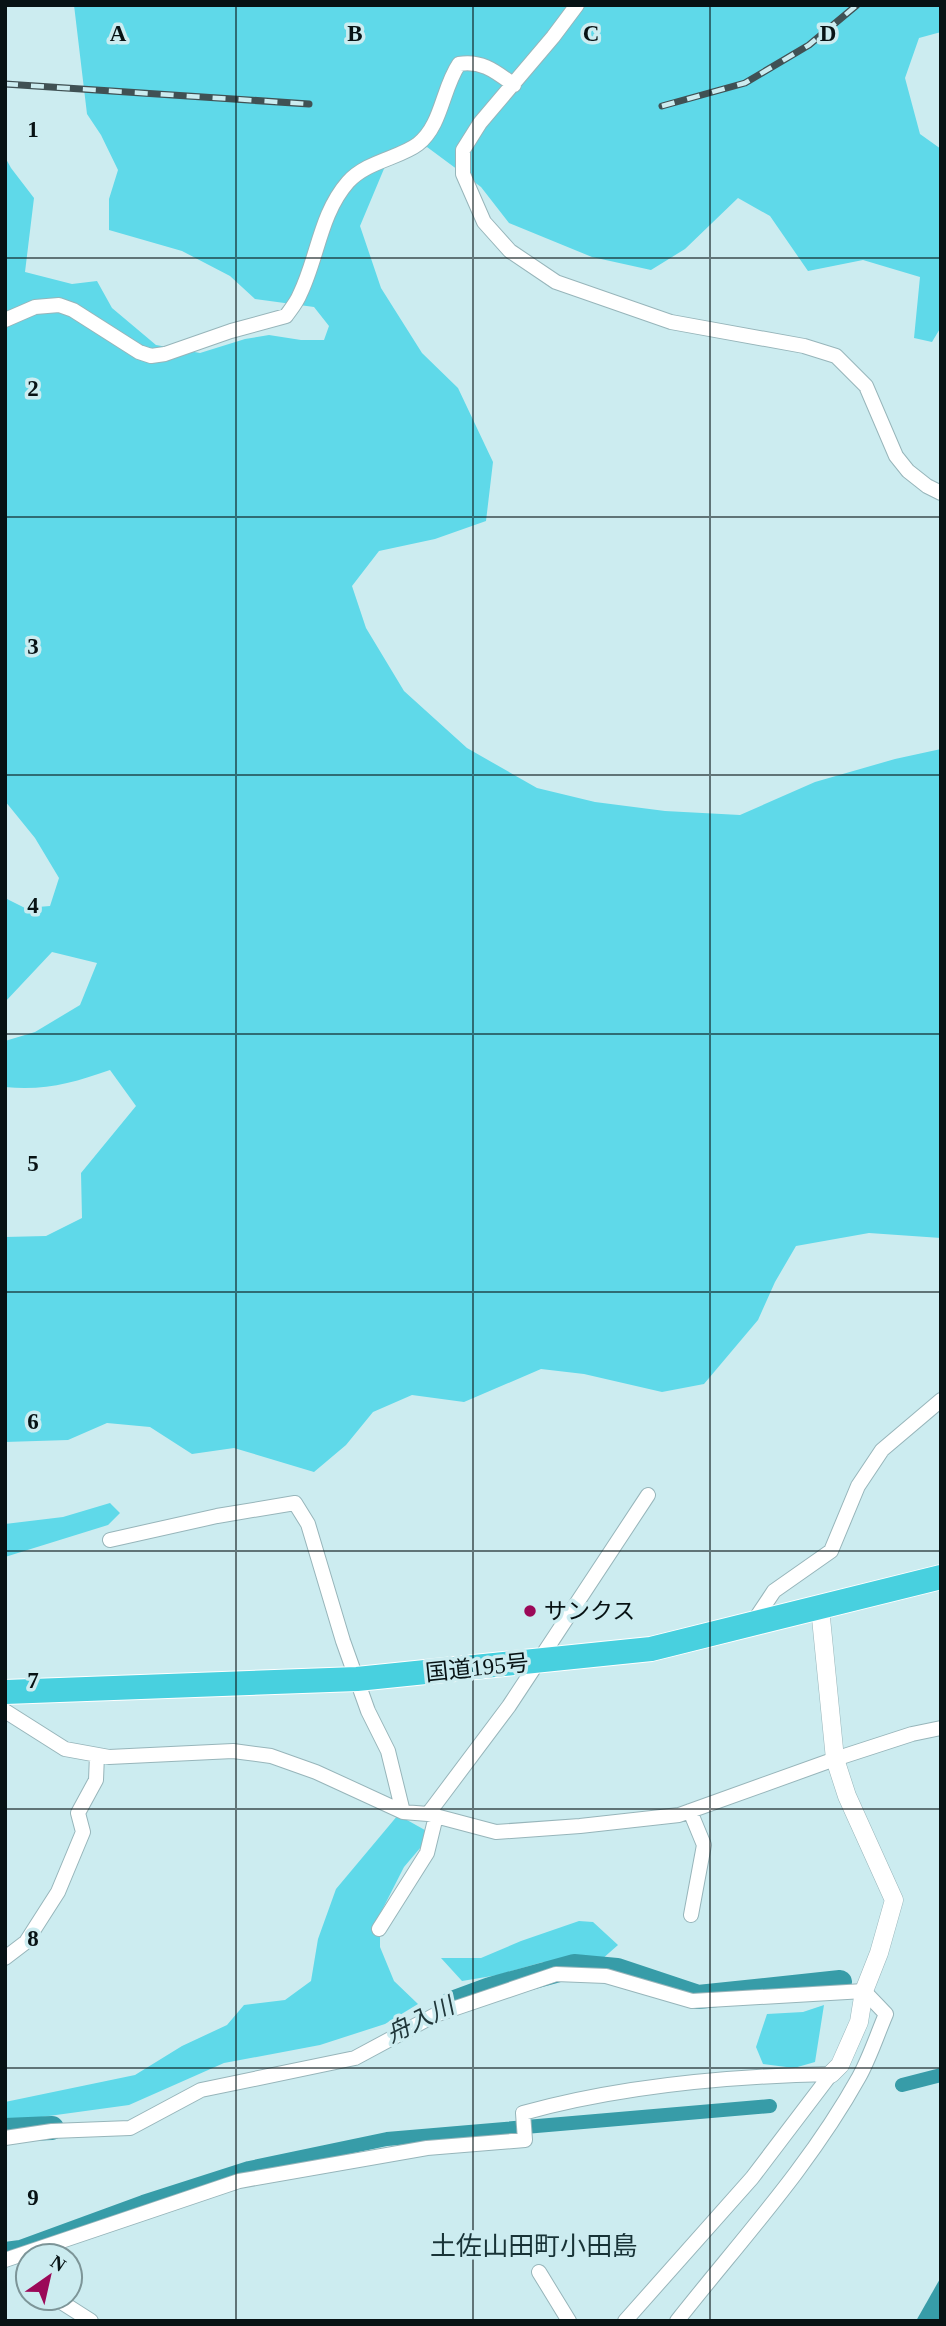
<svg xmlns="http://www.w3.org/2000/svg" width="946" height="2326" viewBox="0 0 946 2326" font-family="'Times New Roman','Noto Sans JP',serif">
<rect width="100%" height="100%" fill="#ccecf0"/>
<path fill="#5fd9e9" d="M 74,5 L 941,5 L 941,32 L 919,38 L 905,78 L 920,134 L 941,149 L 941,327 L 932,342 L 914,338 L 920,277 L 863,260 L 808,271 L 770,216 L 738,198 L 685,249 L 651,270 L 592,257 L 509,223 L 481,187 L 427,147 L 386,164 L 360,226 L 381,288 L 422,353 L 458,388 L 493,462 L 486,521 L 435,539 L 379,551 L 352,586 L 366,628 L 404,691 L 467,748 L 537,788 L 595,802 L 665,811 L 740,815 L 815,782 L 895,759 L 941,749 L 941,1238 L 869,1233 L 796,1246 L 775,1282 L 758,1320 L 704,1384 L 662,1392 L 584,1374 L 541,1369 L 464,1402 L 412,1395 L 373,1412 L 346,1445 L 314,1472 L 234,1448 L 192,1454 L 150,1427 L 107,1423 L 68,1440 L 5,1442 L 5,1237 L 46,1236 L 82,1218 L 81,1173 L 136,1106 L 110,1070 C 73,1083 44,1091 5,1087 L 5,1041 L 35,1032 L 80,1005 L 97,963 L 52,952 L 5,1002 L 5,898 L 25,908 L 50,906 L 59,878 L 35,838 L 5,801 L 5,157 L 11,168 L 34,198 L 25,272 L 72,284 L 97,281 L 112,308 L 156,345 L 200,353 L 245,339 L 269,335 L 301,340 L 324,340 L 329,326 L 314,307 L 255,299 L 230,276 L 182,251 L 109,230 L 109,199 L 118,170 L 101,135 L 87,114 Z
M 110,1503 L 120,1513 L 108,1525 L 5,1557 L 5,1524 L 63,1517 Z
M 398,1815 L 432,1834 L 404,1867 L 380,1914 L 380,1947 L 394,1981 L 418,2004 L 385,2024 L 320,2045 L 224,2063 L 129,2105 L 5,2122 L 5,2102 L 135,2075 L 182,2046 L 227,2025 L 244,2005 L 285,2000 L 311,1981 L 318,1939 L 336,1889 Z
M 579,1921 L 593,1922 L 618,1945 L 601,1960 L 578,1965 L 543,1962 L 498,1975 L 462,1981 L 441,1958 L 481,1958 L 521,1941 Z
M 824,2005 L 815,2062 L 794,2068 L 763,2064 L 756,2047 L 767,2014 L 803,2012 Z"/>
<path fill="#379ca8" d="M 941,2277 L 941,2321 L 916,2321 Z"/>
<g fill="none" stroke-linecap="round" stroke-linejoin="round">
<path stroke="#379ca8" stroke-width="14" d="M 902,2085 L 941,2075
M 5,2249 L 20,2247 L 143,2202 L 249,2168 L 387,2139 L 770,2106"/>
<path stroke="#379ca8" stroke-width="24" d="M 452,2003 L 490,1989 L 574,1966 L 617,1970 L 698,1997 L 840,1982
M 5,2130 L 52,2128"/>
<defs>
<path id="minor" d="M 577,5 L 553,37 L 480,123 L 463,150 L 463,174 L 484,222 L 510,251 L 556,282 L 671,322 L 804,346 L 836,356 L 866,386 L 896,456 L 908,471 L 927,486 L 941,493
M 5,320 L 35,307 L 59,305 L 73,310 L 139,352 L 151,356 L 165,354 L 231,331 L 286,316 C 291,309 297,302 300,294 C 318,257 320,214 348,182 C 367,161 400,158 418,144 C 442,125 442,89 459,64 C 482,60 496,72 514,85
M 110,1540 L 217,1516 L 295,1503 L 308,1524 L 343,1641 L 368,1711 L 388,1751 L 403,1812
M 752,1624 L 774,1591 L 831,1551 L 858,1486 L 882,1450 L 941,1400
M 5,1711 L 65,1749 L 109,1757 L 233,1751 L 271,1756 L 316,1772 L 403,1812 L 428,1814 L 496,1832 L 580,1826 L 679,1815 L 835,1759 L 912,1734 L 941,1728
M 690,1811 L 704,1845 L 691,1915
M 428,1814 L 509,1706 L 648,1495
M 379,1929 L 427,1853 L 436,1816
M 5,1958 L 26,1942 L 58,1892 L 83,1832 L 78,1813 L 96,1780 L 97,1755
M 5,2138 L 52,2131 L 130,2128 L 201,2090 L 355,2058 L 435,2015 L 556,1974 L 606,1976 L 692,2001 L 864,1991 L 886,2014 C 877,2035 870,2057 859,2077 C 809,2167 740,2241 677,2321
M 5,2260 L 239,2181 L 427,2148 L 525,2140 L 523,2113 C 620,2086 730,2076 831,2074
M 539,2272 L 569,2321
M 55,2298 L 91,2321
M 625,2321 L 752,2178 L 831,2074"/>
<path id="tertiary" d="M 820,1608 L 835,1759 L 847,1796 L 894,1900 L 879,1953 L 864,1991 L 859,2022 L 840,2065 L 831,2074"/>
<path id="trunk" d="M 5,1692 L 357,1679 L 651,1649 L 941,1577"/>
</defs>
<use href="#minor" stroke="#97b5ba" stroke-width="16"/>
<use href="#tertiary" stroke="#97b5ba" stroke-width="19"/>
<use href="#trunk" stroke="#fff" stroke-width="26"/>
<use href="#minor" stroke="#fff" stroke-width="14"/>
<use href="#tertiary" stroke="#fff" stroke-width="18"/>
<use href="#trunk" stroke="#48d0df" stroke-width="24"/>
<defs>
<path id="rail" d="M 5,84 L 309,104
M 662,106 L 745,83 L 809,45 L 857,5"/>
</defs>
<use href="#rail" stroke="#405154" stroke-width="7"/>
<use href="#rail" stroke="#ccecf0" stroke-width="4.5" stroke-dasharray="13" stroke-linecap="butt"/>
</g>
<path fill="none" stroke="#071214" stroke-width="2" stroke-opacity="0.55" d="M 236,5 L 236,2321M 473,5 L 473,2321M 710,5 L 710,2321M 5,258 L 941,258M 5,517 L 941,517M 5,775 L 941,775M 5,1034 L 941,1034M 5,1292 L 941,1292M 5,1551 L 941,1551M 5,1809 L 941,1809M 5,2068 L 941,2068"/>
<circle fill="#9b0958" stroke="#ccecf0" stroke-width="2.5" cx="530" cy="1611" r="7"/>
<g text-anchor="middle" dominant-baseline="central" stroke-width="7" stroke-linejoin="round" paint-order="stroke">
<g font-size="23" fill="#071214" stroke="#ccecf0" text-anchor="start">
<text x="544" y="1611">サンクス</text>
</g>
<g font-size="23" fill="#071214" stroke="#ccecf0">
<text transform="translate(477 1668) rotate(-6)">国道195号</text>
</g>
<g font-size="24" font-style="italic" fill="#21383b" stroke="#ccecf0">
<text transform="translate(420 2020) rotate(-26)">舟入川</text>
</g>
<g font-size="26" fill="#183337" stroke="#ccecf0">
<text x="534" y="2246">土佐山田町小田島</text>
</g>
</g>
<g font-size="23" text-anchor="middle" font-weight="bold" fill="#071214" stroke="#ccecf0" stroke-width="7" stroke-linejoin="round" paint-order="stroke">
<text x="118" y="41">A</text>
<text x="355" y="41">B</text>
<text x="591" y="41">C</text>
<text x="828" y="41">D</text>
<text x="33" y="137">1</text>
<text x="33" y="396">2</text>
<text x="33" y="654">3</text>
<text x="33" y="913">4</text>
<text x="33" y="1171">5</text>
<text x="33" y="1429">6</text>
<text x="33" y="1688">7</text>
<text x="33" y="1946">8</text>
<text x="33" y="2205">9</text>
</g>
<rect width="946" height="2326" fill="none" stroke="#071214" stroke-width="14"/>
<g transform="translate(49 2277) rotate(34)"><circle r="33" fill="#ccecf0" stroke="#7d9598" stroke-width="2"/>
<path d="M0-5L12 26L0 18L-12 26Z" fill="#9b0958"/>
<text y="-10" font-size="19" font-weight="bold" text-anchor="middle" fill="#071214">N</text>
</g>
</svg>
